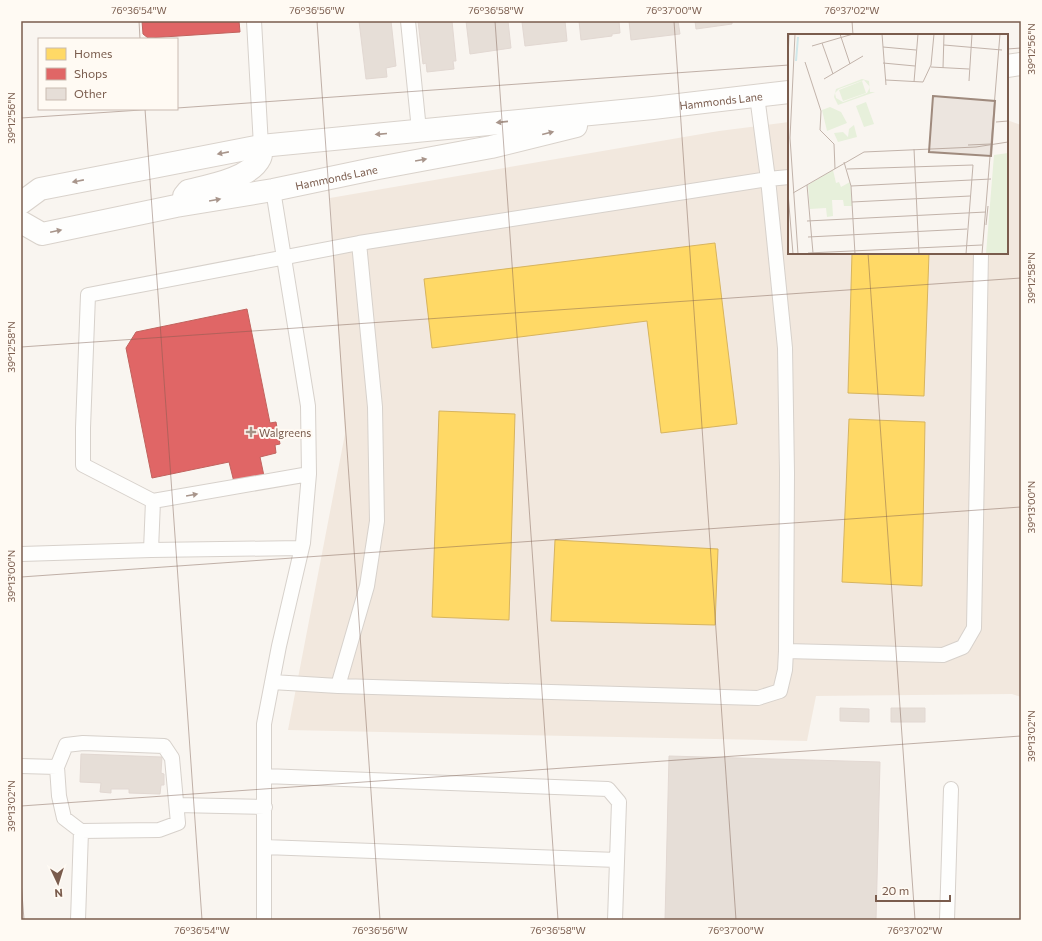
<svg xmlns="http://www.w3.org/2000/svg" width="1042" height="941" viewBox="0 0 1042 941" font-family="Commissioner,sans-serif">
<rect width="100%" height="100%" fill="#f9f5f0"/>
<path fill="#f2e8de" d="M 1007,120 L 1021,125 L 1021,697 L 1012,694 L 816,696 L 807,741 L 288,730 L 345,434 L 330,198 L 719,131 L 789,122 L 789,253 L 1007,253 Z"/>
<path fill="#ffd966" stroke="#d7b45e" d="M 715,243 L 737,424 L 661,433 L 647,321 L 432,348 L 424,279 Z
M 852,253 L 929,253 L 924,396 L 848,393 Z
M 439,411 L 515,414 L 509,620 L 432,617 Z
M 849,419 L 925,422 L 922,586 L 842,582 Z
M 555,540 L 718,549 L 715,625 L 551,621 Z"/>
<path fill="#e06666" stroke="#c1635e" d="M 142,21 L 239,21 L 240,32 L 148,38 L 143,34 Z
M 247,309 L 270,423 L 276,422 L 280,444 L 275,445 L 276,453 L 260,457 L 264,476 L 234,482 L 229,462 L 152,478 L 126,348 L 136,332 Z"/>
<path fill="#e6ded7" stroke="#e2d8d2" d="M 359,21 L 391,21 L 396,66 L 386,68 L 387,77 L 366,79 Z
M 418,21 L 452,21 L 456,61 L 453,61 L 454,69 L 427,72 L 426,63 L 423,64 Z
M 466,21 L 508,21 L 511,48 L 470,54 Z
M 533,21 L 565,21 L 567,41 L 525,46 L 522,22 Z
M 579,21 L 619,21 L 620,33 L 612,34 L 612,36 L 581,40 Z
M 629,21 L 678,21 L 680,34 L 631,40 Z
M 695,21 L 732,21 L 732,24 L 696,29 Z
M 840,708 L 869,709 L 869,722 L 840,721 Z
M 891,708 L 925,708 L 925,722 L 891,722 Z
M 81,754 L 162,757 L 161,773 L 164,774 L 164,785 L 161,785 L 160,794 L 129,793 L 129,789 L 111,789 L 111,793 L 100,792 L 101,783 L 80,782 Z
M 669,756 L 880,762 L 876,920 L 665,920 Z"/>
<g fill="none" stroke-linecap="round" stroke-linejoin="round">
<defs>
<path id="lane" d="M 254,21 L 261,146
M 408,21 L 419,130
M 309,474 L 153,501 L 83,465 L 83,428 L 88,295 L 359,243 L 768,179 L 789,177
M 151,550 L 301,548
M 21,554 L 151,550 L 153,501
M 786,651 L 943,655 L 963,647 L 974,628 L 981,253
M 272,682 L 338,686 L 758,698 L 780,691 L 785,670 L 786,651 L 787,473 L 785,348 L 768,179 L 757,96
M 338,686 L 367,586 L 377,521 L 375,407 L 359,243
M 83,743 L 164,746 L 172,758 L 178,823 L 159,830 L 81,831 L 64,818 L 59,796 L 57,767 L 66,745 Z
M 21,766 L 57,767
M 264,776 L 608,789 L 619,802 L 615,920
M 177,805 L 265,807
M 264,847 L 617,860
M 78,920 L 81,831
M 264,920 L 264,724 L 279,646 L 303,543 L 309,474 L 308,406 L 273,190
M 947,920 L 951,789"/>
<g id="secondary">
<path d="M 1007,66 L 1021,64"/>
<path d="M 184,196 L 188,191 C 208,186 250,179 260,158 C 262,154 261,149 261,146"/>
<path id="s1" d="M 21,203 L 40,189 L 261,146 L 653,108 L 789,92"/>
<path id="s2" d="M 21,222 L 42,234 L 176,206 L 273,190 L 373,169 L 491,147 L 576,126"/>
</g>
</defs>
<use href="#lane" stroke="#d7d1cb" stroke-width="16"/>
<use href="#secondary" stroke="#d9d2cb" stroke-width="24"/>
<use href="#lane" stroke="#fefefd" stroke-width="14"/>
<use href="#secondary" stroke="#fefefd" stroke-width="22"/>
</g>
<defs><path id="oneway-solid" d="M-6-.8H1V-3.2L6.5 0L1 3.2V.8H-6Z"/></defs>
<g fill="#a8958b">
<use href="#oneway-solid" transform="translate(502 122) rotate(174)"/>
<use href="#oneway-solid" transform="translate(548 133) rotate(-14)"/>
<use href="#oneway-solid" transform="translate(381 134) rotate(175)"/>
<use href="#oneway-solid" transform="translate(223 153) rotate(169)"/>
<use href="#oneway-solid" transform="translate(421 160) rotate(-10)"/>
<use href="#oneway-solid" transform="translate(78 181) rotate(169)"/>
<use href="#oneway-solid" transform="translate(215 200) rotate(-10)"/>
<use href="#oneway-solid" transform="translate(56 231) rotate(-12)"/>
<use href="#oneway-solid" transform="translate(192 495) rotate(-10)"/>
</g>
<path fill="none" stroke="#7a5c4d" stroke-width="1" stroke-opacity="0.45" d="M 139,21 L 140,39M 317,21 L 380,920M 495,21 L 558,920M 674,21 L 736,920M 852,21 L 853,35M 1007,49 L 1021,48M 177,108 L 789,65M 145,109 L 202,920M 21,118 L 156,109M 868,253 L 915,920M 21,347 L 1021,278M 21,577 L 1021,507M 21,806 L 1021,736M 21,881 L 24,920"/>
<path fill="#a69286" stroke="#fffaf3" stroke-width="1.5" d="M249 426h4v4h4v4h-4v4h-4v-4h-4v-4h4z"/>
<g text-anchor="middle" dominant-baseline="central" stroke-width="4" stroke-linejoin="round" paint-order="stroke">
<g font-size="11" fill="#7a5c4d" stroke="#fffaf3">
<text stroke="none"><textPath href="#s1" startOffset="711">Hammonds Lane</textPath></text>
<text stroke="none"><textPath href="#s2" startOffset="324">Hammonds Lane</textPath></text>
</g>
<g font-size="11" fill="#7a5c4d" stroke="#fffaf3" text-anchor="start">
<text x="259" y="432">Walgreens</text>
</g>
</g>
<g transform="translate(788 34)">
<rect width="220" height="220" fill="#f9f5f0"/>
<path d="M 220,119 L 220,220 L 198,220 L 206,121 Z" fill="#e7f0db"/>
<path d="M 45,136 L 48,149 L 51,148 L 53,153 L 62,148 L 64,172 L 56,172 L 55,166 L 44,166 L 45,182 L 39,183 L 38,174 L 22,175 L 20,151 Z" fill="#e7f0db"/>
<path d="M 74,45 L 81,47 L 82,58 L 87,58 L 50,71 L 46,63 L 48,55 ZM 76,46 L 82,53 L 79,59 L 55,68 L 48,64 L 47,59 L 51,55 ZM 74,47 L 78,59 L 55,67 L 51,56 ZM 78,68 L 86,90 L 76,93 L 68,72 ZM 42,73 L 53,78 L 59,89 L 39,97 L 34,76 ZM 66,91 L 69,103 L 50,108 L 46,99 L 55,98 L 60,103 L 61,95 Z" fill="#e7f0db" fill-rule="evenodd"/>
<path fill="none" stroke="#d0e8ea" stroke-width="2" d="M 8,27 L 10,3"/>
<path fill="none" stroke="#c2b3aa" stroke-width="1" d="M 7,0 L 2,104 L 10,220M 52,0 L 62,30M 94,0 L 98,51M 34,9 L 45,40M 156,11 L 214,16M 24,12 L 65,0M 95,13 L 128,16M 0,26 L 1,0M 17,28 L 33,77 L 32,96 L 46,110 L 47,135M 95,29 L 127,32M 143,33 L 181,35M 155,34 L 156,0M 36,45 L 75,22M 98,46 L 135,48 L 143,31 L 146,0M 181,47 L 184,0M 126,48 L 130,0M 208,88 L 220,87M 180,111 L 203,110M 126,115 L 131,220M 56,128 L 63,152 L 67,220M 59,135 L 185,131 L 178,220M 19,151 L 25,219M 63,152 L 203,145M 0,159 L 5,220M 5,159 L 76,118 L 188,113 L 220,108M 64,168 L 182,162M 19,187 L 198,178M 198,191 L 200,172M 20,203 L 179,195M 20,219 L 194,211M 194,220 L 212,0"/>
<path fill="#9f8a7d" fill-opacity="0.15" stroke="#9f8a7d" stroke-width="2" d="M 145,62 L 207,67 L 203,122 L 141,118 Z"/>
<rect width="220" height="220" fill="none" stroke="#7a5c4d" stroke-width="2"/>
</g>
<rect width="1042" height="941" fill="none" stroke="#fffaf3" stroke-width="44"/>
<rect x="38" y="38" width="140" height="72" fill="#fffaf3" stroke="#cabbb1"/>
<rect x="46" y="48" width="20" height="12" fill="#ffd966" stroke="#cabbb1"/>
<text x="74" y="58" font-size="12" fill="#7a5c4d">Homes</text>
<rect x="46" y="68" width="20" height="12" fill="#e06666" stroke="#cabbb1"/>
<text x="74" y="78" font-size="12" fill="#7a5c4d">Shops</text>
<rect x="46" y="88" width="20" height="12" fill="#e6ded7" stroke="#cabbb1"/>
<text x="74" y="98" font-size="12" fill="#7a5c4d">Other</text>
<g transform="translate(58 883) rotate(176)" stroke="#fffaf3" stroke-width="3" paint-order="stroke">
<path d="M0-3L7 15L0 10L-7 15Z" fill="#7a5c4d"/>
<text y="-6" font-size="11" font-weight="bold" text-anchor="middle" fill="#7a5c4d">N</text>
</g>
<path d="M876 895v6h74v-6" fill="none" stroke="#7a5c4d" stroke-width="2"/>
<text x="882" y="895" font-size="12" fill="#7a5c4d" stroke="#fffaf3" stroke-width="3" paint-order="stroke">20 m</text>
<rect x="22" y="22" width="998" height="897" fill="none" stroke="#7a5c4d" stroke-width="1.5"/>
<g font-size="10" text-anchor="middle" fill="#7a5c4d">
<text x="139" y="14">76°36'54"W</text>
<text x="317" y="14">76°36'56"W</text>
<text x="496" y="14">76°36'58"W</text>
<text x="674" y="14">76°37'00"W</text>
<text x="852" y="14">76°37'02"W</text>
<text transform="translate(1031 49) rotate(-90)" y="4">39°12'56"N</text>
<text transform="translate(11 118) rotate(-90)" y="4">39°12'56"N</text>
<text transform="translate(1031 278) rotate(-90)" y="4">39°12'58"N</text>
<text transform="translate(11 347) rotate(-90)" y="4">39°12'58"N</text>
<text transform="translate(1031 507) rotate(-90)" y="4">39°13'00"N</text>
<text transform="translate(11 576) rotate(-90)" y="4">39°13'00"N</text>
<text transform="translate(1031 736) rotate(-90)" y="4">39°13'02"N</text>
<text transform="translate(11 806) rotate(-90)" y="4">39°13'02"N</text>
<text x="202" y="934">76°36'54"W</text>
<text x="380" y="934">76°36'56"W</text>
<text x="558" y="934">76°36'58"W</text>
<text x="736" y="934">76°37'00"W</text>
<text x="915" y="934">76°37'02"W</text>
</g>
</svg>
